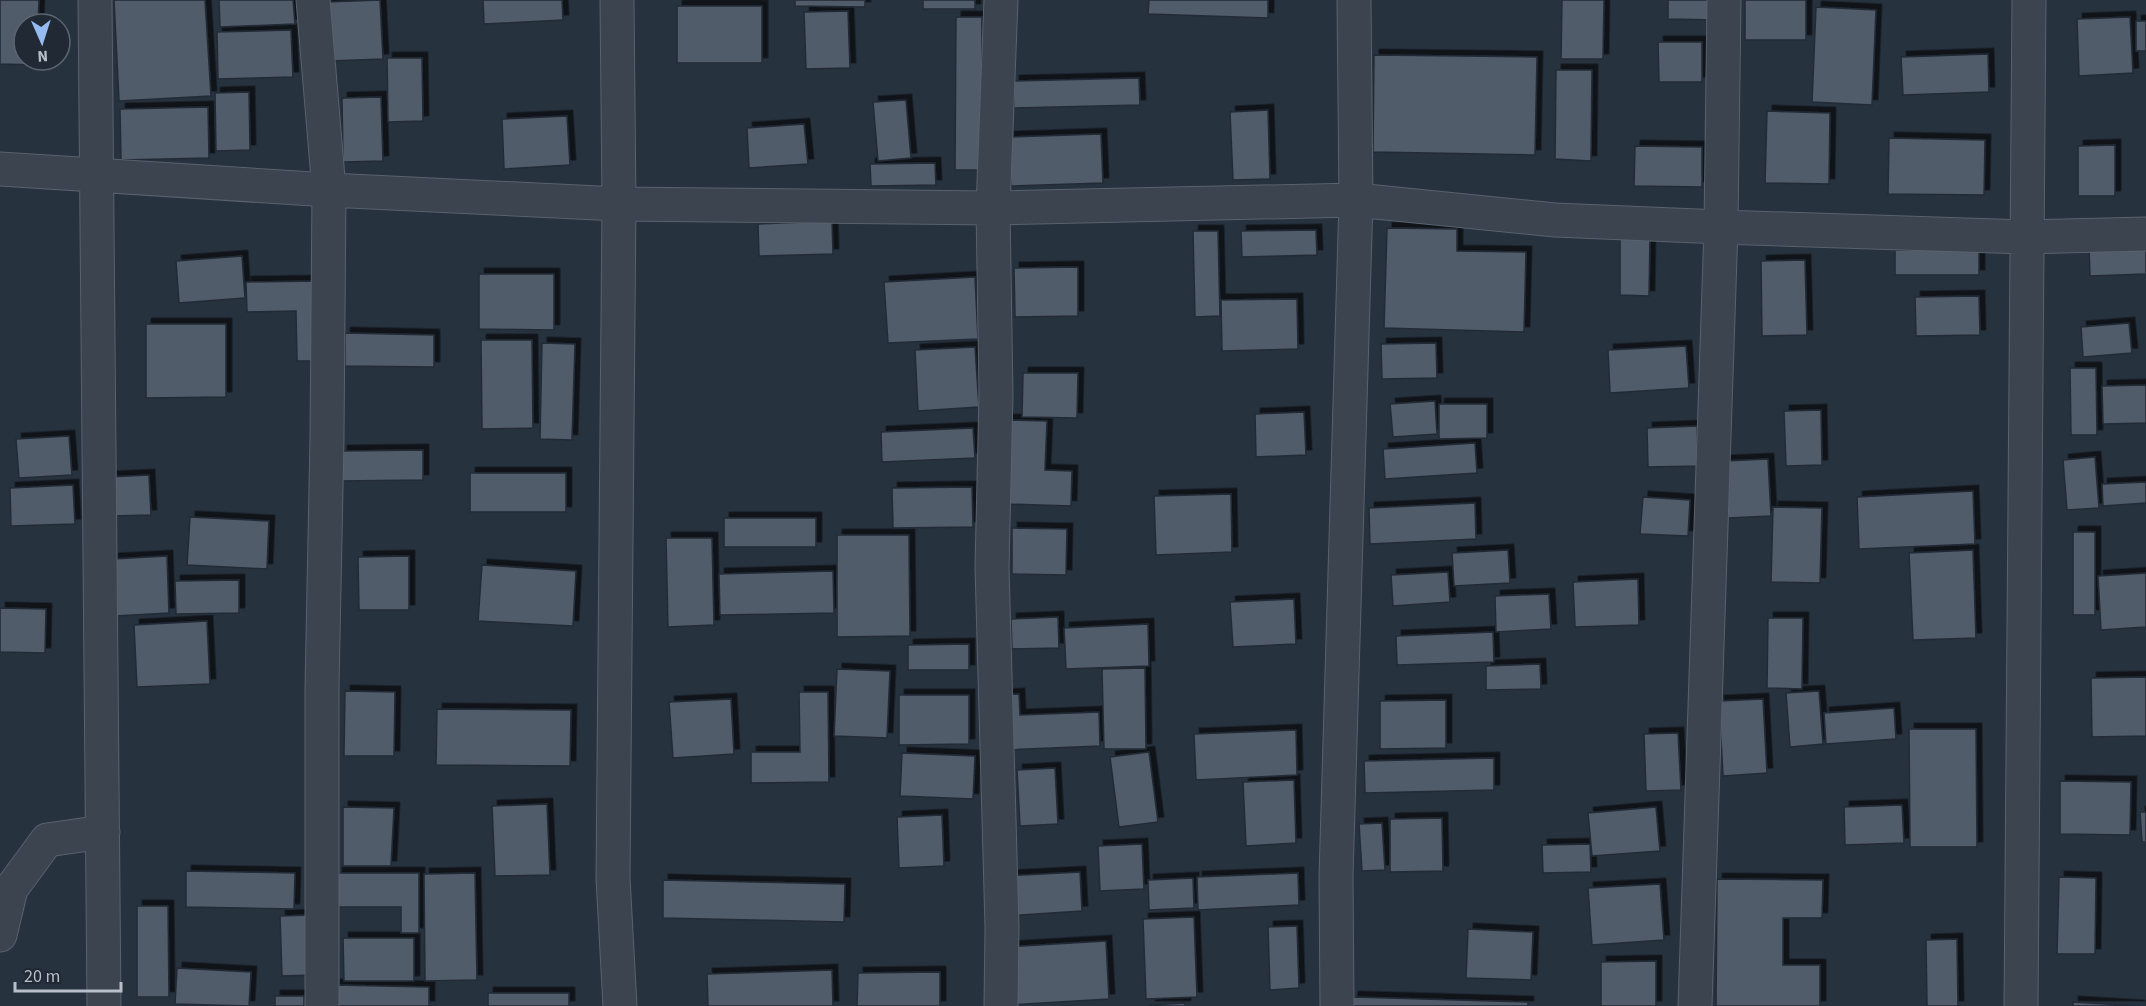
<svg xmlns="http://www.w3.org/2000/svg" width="2146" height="1006" viewBox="0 0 2146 1006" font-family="'Source Sans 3',sans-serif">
<defs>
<filter id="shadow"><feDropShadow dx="5.5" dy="-5.5" stdDeviation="0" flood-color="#0009"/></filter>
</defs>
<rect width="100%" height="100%" fill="#27323f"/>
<path fill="#515b6a" stroke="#222b36" stroke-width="1.5" filter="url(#shadow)" d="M 0,0 L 39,0 L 38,24 L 24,24 L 24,60 L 38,60 L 38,65 L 0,64 Z
M 114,0 L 205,0 L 211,96 L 119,101 Z
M 219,0 L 293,0 L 295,24 L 220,27 Z
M 380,0 L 383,59 L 330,61 L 327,2 Z
M 483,0 L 562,0 L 563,20 L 484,24 Z
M 795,0 L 865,0 L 865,7 L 795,6 Z
M 923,0 L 975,0 L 975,9 L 923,9 Z
M 1149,0 L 1268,0 L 1268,18 L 1148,14 Z
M 1562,0 L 1604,0 L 1603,59 L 1561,59 Z
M 1668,0 L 1718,0 L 1717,20 L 1668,19 Z
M 1745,0 L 1806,0 L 1806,40 L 1745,40 Z
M 677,6 L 762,6 L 762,63 L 677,63 Z
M 1816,7 L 1876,10 L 1872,105 L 1812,102 Z
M 848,11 L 850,68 L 806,69 L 804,12 Z
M 956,17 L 982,17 L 982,170 L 955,170 Z
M 2130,17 L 2133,73 L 2079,76 L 2077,19 Z
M 2136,21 L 2146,21 L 2146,51 L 2136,51 Z
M 291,30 L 293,77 L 218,79 L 217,32 Z
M 1658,42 L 1702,42 L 1702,82 L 1659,82 Z
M 1988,54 L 1989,92 L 1903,95 L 1901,57 Z
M 1374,55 L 1537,57 L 1535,155 L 1373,152 Z
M 387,58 L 422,58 L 423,121 L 388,122 Z
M 1556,70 L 1592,70 L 1591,161 L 1555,159 Z
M 1139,78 L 1140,105 L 1014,108 L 1014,81 Z
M 249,92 L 250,150 L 216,151 L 215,93 Z
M 381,97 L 383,161 L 343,162 L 342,98 Z
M 906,100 L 911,158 L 878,161 L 873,102 Z
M 208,107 L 209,158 L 121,160 L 120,109 Z
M 1268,110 L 1270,179 L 1233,180 L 1230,112 Z
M 1767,111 L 1830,113 L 1829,184 L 1765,183 Z
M 567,116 L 570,165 L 504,169 L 502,119 Z
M 804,124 L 808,164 L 749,168 L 747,128 Z
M 1101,134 L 1103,183 L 1011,186 L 1009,137 Z
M 1889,138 L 1985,140 L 1984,195 L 1888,194 Z
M 2115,145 L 2115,196 L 2078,196 L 2078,146 Z
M 1635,146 L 1702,147 L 1702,187 L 1634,186 Z
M 935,163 L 936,185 L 871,186 L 870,164 Z
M 832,221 L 833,254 L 759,256 L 758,224 Z
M 1387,228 L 1457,229 L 1457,251 L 1526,252 L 1524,332 L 1384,328 Z
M 1316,230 L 1317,255 L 1242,257 L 1241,231 Z
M 1193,231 L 1218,231 L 1220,316 L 1195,317 Z
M 1620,234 L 1650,235 L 1649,296 L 1620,295 Z
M 2146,246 L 2146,274 L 2090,276 L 2089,248 Z
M 1895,250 L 1979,250 L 1979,275 L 1895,275 Z
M 242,256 L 245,298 L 179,303 L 176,261 Z
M 1805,260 L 1807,335 L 1762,336 L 1761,261 Z
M 1078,267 L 1078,316 L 1015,317 L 1014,268 Z
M 479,274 L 554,274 L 554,330 L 479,329 Z
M 975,277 L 978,339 L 888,343 L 884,282 Z
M 320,281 L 321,361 L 297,361 L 296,311 L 247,312 L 246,282 Z
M 1979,296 L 1980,335 L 1916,336 L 1915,297 Z
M 1297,299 L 1298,349 L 1222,351 L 1221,300 Z
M 2129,323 L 2132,353 L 2083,357 L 2081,327 Z
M 146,324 L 226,324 L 226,397 L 146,398 Z
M 345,333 L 434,335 L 434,367 L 345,366 Z
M 481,340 L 532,340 L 533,428 L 482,429 Z
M 542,343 L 575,344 L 572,440 L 540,439 Z
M 1436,343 L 1437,378 L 1382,379 L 1381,344 Z
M 1686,346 L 1689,388 L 1610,393 L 1608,350 Z
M 975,347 L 979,407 L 918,411 L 915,350 Z
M 2070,368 L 2096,368 L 2097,435 L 2071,435 Z
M 1023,373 L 1078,373 L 1077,418 L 1022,417 Z
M 2146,385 L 2146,423 L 2103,424 L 2102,386 Z
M 1435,401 L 1437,434 L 1393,437 L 1390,404 Z
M 1439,404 L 1487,404 L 1487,438 L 1439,439 Z
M 1821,410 L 1822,465 L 1786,466 L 1784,411 Z
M 1304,412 L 1306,455 L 1256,457 L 1255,414 Z
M 1007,420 L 1047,421 L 1045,470 L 1072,471 L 1071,506 L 1005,504 Z
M 1697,426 L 1698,466 L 1648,467 L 1647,428 Z
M 973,428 L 975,458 L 882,462 L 881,432 Z
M 69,436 L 72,475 L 19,478 L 16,439 Z
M 1475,443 L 1477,473 L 1385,479 L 1383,449 Z
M 423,450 L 423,480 L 342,481 L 342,451 Z
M 2095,457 L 2099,508 L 2067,510 L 2063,460 Z
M 1768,459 L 1771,516 L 1728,518 L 1725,461 Z
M 470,473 L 566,473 L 566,512 L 470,512 Z
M 149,475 L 151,515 L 111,516 L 108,477 Z
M 2146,482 L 2146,503 L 2103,506 L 2102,484 Z
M 73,485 L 75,524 L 11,526 L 10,488 Z
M 972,487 L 973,527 L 893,528 L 892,488 Z
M 1973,491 L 1975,544 L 1859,549 L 1857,497 Z
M 1231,494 L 1232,552 L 1156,555 L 1154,496 Z
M 1643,497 L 1690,500 L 1688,536 L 1640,534 Z
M 1475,503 L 1476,539 L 1370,544 L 1369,508 Z
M 1773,507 L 1822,508 L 1820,583 L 1771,582 Z
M 190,517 L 269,521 L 267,569 L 187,565 Z
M 724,518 L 816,518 L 816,547 L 724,547 Z
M 1012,528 L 1067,529 L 1066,575 L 1012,574 Z
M 2073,532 L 2095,532 L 2095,615 L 2073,615 Z
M 837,535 L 909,535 L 910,636 L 837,637 Z
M 666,538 L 712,538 L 714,625 L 668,627 Z
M 1508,550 L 1510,583 L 1454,586 L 1452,553 Z
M 1973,550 L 1976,638 L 1913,640 L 1909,553 Z
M 167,556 L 169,613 L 115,616 L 113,559 Z
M 409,556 L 409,610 L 359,610 L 358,557 Z
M 482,565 L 576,571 L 573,626 L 478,621 Z
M 833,571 L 834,613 L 720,615 L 719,574 Z
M 1448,572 L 1450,602 L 1393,606 L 1391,575 Z
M 2146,573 L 2146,627 L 2101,630 L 2098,576 Z
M 1638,579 L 1639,625 L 1575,627 L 1573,582 Z
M 239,580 L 239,613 L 176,614 L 175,581 Z
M 1549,594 L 1551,629 L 1496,632 L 1495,596 Z
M 1294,599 L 1296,644 L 1233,647 L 1230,602 Z
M 0,608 L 46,609 L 45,653 L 0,652 Z
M 1058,617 L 1059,648 L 1012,649 L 1011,619 Z
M 1768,618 L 1803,618 L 1802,689 L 1767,688 Z
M 207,621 L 210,684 L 137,687 L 134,625 Z
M 1148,624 L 1149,666 L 1066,669 L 1064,628 Z
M 1493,632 L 1494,662 L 1397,665 L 1396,636 Z
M 969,644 L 969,670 L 908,670 L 908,645 Z
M 1540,664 L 1541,689 L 1486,690 L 1486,666 Z
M 1145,668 L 1146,749 L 1104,749 L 1102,669 Z
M 837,669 L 890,671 L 887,738 L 834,736 Z
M 2146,677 L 2146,736 L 2092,737 L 2091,678 Z
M 345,691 L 395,692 L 394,756 L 344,756 Z
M 1819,691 L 1823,744 L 1790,747 L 1786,693 Z
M 799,692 L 828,692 L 829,782 L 751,783 L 751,752 L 800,752 Z
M 1019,694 L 1020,715 L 1099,712 L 1100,746 L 1003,750 L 1001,695 Z
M 899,695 L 969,695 L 969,744 L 899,745 Z
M 731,699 L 734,754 L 673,758 L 669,702 Z
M 1763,699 L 1767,773 L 1723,776 L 1719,701 Z
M 1446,700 L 1446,748 L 1380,749 L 1380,701 Z
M 1894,708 L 1896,739 L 1826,744 L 1824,713 Z
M 437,709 L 571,710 L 570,766 L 436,765 Z
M 1909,729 L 1976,729 L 1977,847 L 1910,847 Z
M 1296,730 L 1297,775 L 1196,780 L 1194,734 Z
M 1678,733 L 1681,790 L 1646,791 L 1644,734 Z
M 1149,752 L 1158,822 L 1119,827 L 1110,757 Z
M 902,753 L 975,756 L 973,799 L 900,796 Z
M 1494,758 L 1494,790 L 1365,793 L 1364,761 Z
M 1055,768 L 1058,824 L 1020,826 L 1017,770 Z
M 1294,780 L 1296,843 L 1246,846 L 1243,782 Z
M 2060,781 L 2131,782 L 2130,835 L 2060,834 Z
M 547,804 L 550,875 L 495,876 L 492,806 Z
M 1902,805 L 1904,843 L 1845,845 L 1844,807 Z
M 343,807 L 394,808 L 391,866 L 343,866 Z
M 1656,807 L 1660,851 L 1592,856 L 1588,813 Z
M 2140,812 L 2146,812 L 2146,842 L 2142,842 Z
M 942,815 L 944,866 L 899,868 L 897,817 Z
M 1442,818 L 1443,871 L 1390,872 L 1390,819 Z
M 1382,823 L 1385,870 L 1362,871 L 1359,824 Z
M 1142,844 L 1144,889 L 1100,891 L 1098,846 Z
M 1590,844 L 1591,872 L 1543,873 L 1542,845 Z
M 186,871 L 295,873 L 294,909 L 186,907 Z
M 1080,872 L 1082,911 L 1004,916 L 1002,876 Z
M 337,873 L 419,873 L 419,933 L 401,933 L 401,907 L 337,907 Z
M 475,873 L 477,980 L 425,981 L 424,874 Z
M 1298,873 L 1299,905 L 1198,910 L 1197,877 Z
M 2059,877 L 2096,878 L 2095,954 L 2057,954 Z
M 1193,878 L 1194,908 L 1149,910 L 1148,880 Z
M 1717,879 L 1823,880 L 1822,918 L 1783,918 L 1783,965 L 1820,965 L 1820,1006 L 1716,1006 Z
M 663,880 L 845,884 L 844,922 L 663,918 Z
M 1660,884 L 1664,940 L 1592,945 L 1588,888 Z
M 137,906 L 168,906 L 169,997 L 137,997 Z
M 310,915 L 312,975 L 282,976 L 280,916 Z
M 1194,917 L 1197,997 L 1146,999 L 1143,919 Z
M 1297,926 L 1299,988 L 1270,990 L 1268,927 Z
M 1468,929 L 1533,932 L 1531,980 L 1466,978 Z
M 343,938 L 414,938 L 414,981 L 344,981 Z
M 1957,939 L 1958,1006 L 1927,1006 L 1926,940 Z
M 1106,941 L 1109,999 L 1009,1005 L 1006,947 Z
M 1656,961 L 1656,1006 L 1601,1006 L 1601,962 Z
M 177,968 L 251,972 L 249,1006 L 175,1004 Z
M 832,970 L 833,1006 L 708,1006 L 707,974 Z
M 940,972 L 940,1006 L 857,1006 L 858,973 Z
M 335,985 L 429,987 L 429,1006 L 334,1006 Z
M 488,993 L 569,993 L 569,1006 L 488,1006 Z
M 275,996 L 304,996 L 304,1006 L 275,1006 Z
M 1353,997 L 1528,1002 L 1528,1006 L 1352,1006 Z
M 2073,1002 L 2140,1006 L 2073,1006 Z
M 1185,1003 L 1185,1006 L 1150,1006 L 1150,1005 Z"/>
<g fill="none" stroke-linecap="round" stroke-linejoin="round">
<defs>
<path id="minor" d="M 95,0 L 104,1006
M 313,0 L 329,190 L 327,438 L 322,688 L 322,1006
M 617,0 L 619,204 L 613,878 L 620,1006
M 1001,0 L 993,208 L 996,394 L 992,567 L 1002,927 L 1001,1006
M 0,169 L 329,190 L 619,204 L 993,208 L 1356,200 L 1555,220 L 1721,227 L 2026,237 L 2146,234
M 0,935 L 11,889 L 47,840 L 103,832
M 1337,1006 L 1336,877 L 1356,200 L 1354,0
M 1695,1006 L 1721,227 L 1724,0
M 2021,1006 L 2029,0"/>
</defs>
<use href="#minor" stroke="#59626d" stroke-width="35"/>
<use href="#minor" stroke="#3b444f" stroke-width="33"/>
</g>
<g transform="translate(42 42) rotate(177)"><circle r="28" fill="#202934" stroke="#5d6570" stroke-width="1.5"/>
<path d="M0-4.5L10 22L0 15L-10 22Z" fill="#95bbf1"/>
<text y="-9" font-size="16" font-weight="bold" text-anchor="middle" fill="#b8bfca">N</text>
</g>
<path d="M15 982v9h106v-9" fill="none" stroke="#b8bfca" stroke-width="3"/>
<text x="24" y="982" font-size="18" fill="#b8bfca" stroke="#202934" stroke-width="4.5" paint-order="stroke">20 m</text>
</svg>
